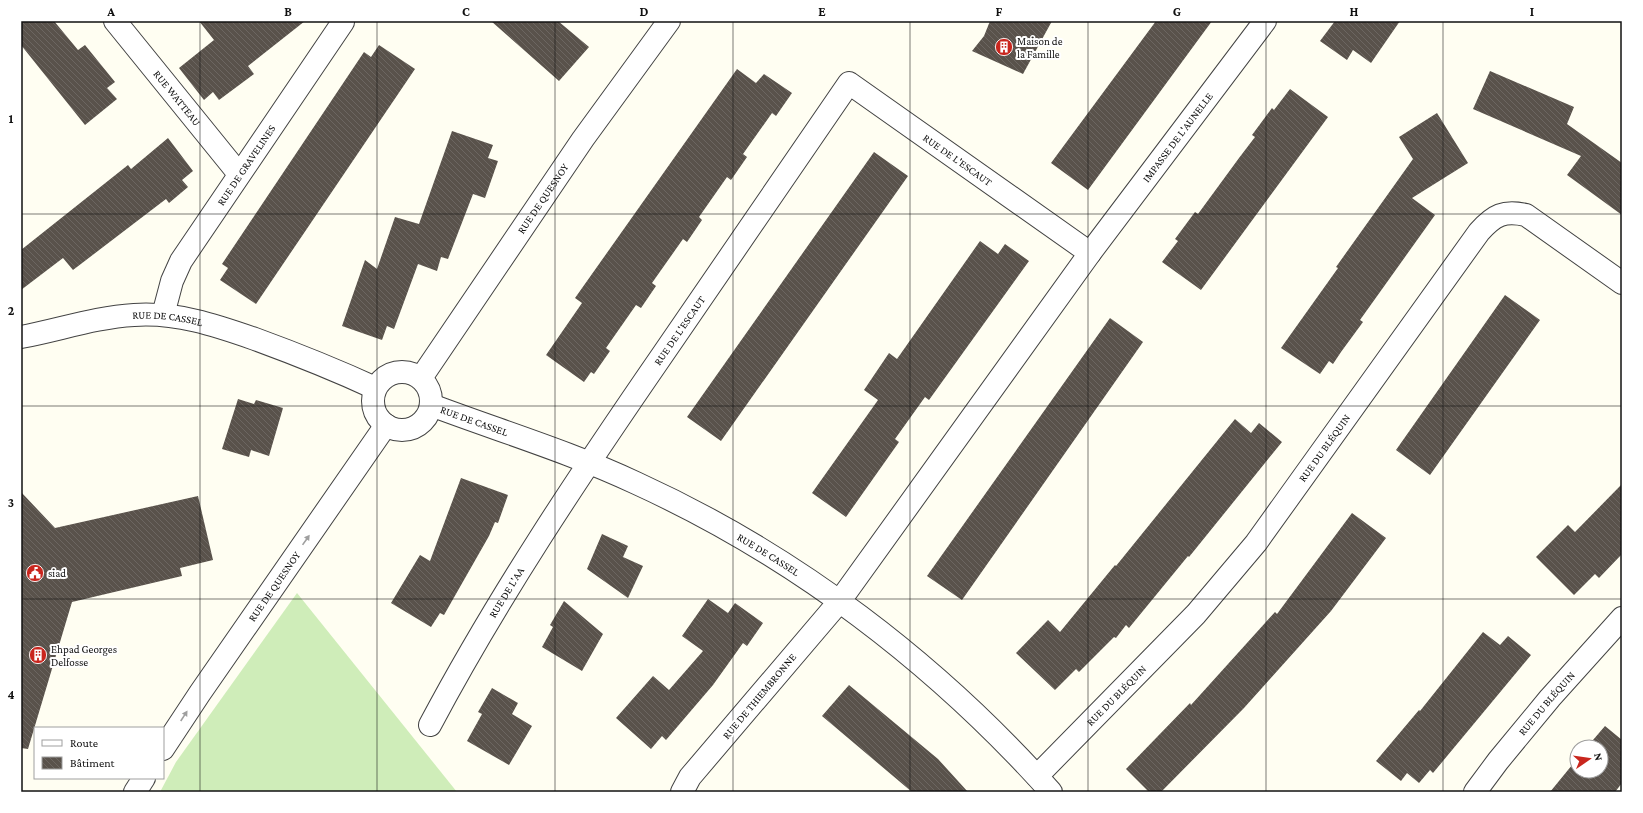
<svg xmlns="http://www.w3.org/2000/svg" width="1643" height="813" viewBox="0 0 1643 813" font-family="'Crimson Pro',serif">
<defs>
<pattern id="building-back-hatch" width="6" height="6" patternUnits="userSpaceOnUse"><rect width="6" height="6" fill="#59524b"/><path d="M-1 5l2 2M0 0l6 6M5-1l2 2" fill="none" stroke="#6c6661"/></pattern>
</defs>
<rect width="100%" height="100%" fill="#fffef2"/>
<path fill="#cfedb9" d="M 297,593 L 457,792 L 160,792 L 176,762 Z"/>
<path fill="url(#building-back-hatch)" d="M 21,21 L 54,21 L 78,50 L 85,45 L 115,82 L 107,88 L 117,99 L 85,125 L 21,45 Z
M 199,21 L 305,21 L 248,66 L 254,74 L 219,100 L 213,92 L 204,100 L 179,68 L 214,40 Z
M 491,21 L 558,21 L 589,47 L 559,81 Z
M 990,21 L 1052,21 L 1023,74 L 972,51 L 984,36 Z
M 1156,21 L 1212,21 L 1088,190 L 1051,163 Z
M 1335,21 L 1400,21 L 1371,63 L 1353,50 L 1347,60 L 1320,41 Z
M 379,45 L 415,69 L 256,304 L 220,280 L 228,268 L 222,264 L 364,52 L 371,57 Z
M 737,69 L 756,83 L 764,74 L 792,93 L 776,116 L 772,113 L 743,154 L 747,157 L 731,180 L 727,177 L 699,217 L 702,220 L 687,242 L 683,239 L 652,283 L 656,286 L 641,308 L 636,305 L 606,348 L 610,351 L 594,374 L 591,372 L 584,382 L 546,355 L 582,303 L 575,298 Z
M 1490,71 L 1574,107 L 1567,124 L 1622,163 L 1622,215 L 1567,175 L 1581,156 L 1473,109 Z
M 1290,89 L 1328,117 L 1201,290 L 1162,262 L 1178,241 L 1175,239 L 1195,212 L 1198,214 L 1239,158 L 1255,137 L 1252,135 L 1272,108 L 1274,110 Z
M 1437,113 L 1468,163 L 1412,198 L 1435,215 L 1360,320 L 1363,322 L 1341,352 L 1333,364 L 1329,361 L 1320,374 L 1281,348 L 1338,268 L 1336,267 L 1413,159 L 1399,137 Z
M 452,131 L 493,145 L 488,158 L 498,161 L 485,198 L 473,194 L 448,259 L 441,257 L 437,271 L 418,264 L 394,329 L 387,326 L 382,340 L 342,326 L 365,260 L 377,269 L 395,217 L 419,224 Z
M 168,138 L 193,171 L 182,180 L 188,187 L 169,203 L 166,199 L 73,270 L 63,258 L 21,290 L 21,250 L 128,165 L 131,169 Z
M 874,152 L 908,176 L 721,441 L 687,417 Z
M 980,241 L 998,254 L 1005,244 L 1029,261 L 929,400 L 925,397 L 895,439 L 899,442 L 846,517 L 812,493 L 878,400 L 864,390 L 889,353 L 897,359 Z
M 1505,295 L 1540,320 L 1430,475 L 1396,450 Z
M 1110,318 L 1143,342 L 962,600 L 927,576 Z
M 238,399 L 254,404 L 256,400 L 283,408 L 269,456 L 251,450 L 249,457 L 222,449 Z
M 1235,419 L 1251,433 L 1259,423 L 1282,442 L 1189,557 L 1188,556 L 1129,628 L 1126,625 L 1116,638 L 1114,637 L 1079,672 L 1076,669 L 1055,690 L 1016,653 L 1048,620 L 1060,632 L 1115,565 L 1116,566 Z
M 461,478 L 508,495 L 498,523 L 495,522 L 489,536 L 444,615 L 440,613 L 431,627 L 391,603 L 420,555 L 430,561 Z
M 1622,484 L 1622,554 L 1599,578 L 1595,574 L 1574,595 L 1536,557 L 1568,525 L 1575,532 Z
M 21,492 L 55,528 L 198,496 L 213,560 L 180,568 L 182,576 L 72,602 L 28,749 L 21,748 Z
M 1352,513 L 1386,538 L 1331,611 L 1244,708 L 1161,792 L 1149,792 L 1126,769 L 1190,703 L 1191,705 L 1275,612 L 1277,614 Z
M 602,534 L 628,546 L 623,557 L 643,566 L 628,598 L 587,569 Z
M 708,599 L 728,613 L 735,603 L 763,623 L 747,646 L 743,643 L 713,685 L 666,740 L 662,736 L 651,749 L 616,718 L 653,676 L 669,690 L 703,651 L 682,636 Z
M 564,601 L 603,634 L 582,671 L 542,647 L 553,627 L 550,625 Z
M 1483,632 L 1500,645 L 1508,636 L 1531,655 L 1433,773 L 1430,770 L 1419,783 L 1407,773 L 1401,781 L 1376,761 L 1419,710 L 1420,711 Z
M 849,685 L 938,759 L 968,792 L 912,792 L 822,716 Z
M 492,688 L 518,703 L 512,714 L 532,726 L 509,765 L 467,741 L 482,714 L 478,712 Z
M 1605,726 L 1622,740 L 1622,783 L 1615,792 L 1550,792 L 1577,759 L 1577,771 L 1601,771 L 1601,747 L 1587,747 Z"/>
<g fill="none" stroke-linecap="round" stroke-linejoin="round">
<defs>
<g id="street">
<path id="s1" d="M 115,21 L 239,174"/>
<path id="s2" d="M 1090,253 L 1265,21"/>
<path id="s3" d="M 163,315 L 172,281 L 181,261 L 343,22"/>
<path id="s4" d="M 21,337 C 59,330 96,317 134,315 C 176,312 215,325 255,339 C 296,354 336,370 375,388"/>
<circle cx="402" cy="401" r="29"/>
<path id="s5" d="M 421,378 L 583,139 L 669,21"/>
<path id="s6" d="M 431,405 C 500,431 570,452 636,483 C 794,555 936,663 1051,792"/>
<path id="s7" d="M 430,725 C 498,597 579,476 661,357 C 724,266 786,174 849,83 L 1090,253 L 839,602 L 690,777 L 682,792"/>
<path id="s8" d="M 163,749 L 200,693 L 386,425"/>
<path id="s9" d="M 1037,776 L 1196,614 L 1256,543 L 1479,232 C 1494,215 1504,210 1526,215 L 1622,283"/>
<path d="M 135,792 L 144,778"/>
<path id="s10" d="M 1475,792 L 1498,761 L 1550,698 L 1622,618"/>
</g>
</defs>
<use href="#street" stroke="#434343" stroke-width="24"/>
<use href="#street" stroke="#fff" stroke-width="22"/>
</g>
<defs><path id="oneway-solid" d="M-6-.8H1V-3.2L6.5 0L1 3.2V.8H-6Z"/></defs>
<g fill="#9f9f9f">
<use href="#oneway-solid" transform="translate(306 540) rotate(-55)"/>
<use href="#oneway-solid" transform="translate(184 716) rotate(-57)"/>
</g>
<path fill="none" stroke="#101010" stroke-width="1" stroke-opacity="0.55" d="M 200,21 L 200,792M 377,21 L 377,792M 555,21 L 555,792M 733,21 L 733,792M 910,21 L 910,792M 1088,21 L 1088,792M 1266,21 L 1266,792M 1443,21 L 1443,792M 21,214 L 1622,214M 21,406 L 1622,406M 21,599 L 1622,599"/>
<defs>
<symbol id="building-disc" viewBox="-11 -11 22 22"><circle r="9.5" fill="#c9261e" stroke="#fff"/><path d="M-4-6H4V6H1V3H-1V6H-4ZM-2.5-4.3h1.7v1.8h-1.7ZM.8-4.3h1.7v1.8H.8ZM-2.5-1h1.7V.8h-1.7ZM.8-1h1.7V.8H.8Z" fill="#fff"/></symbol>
<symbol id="civic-disc" viewBox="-11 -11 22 22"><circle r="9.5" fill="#c9261e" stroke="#fff"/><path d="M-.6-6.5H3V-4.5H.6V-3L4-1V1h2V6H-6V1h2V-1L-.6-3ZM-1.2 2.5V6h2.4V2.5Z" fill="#fff"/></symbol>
</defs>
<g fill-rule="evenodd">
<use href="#building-disc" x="994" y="37" width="20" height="20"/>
<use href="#civic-disc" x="25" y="563" width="20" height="20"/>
<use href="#building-disc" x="28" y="645" width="20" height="20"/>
</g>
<g text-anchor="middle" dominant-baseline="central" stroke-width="4" stroke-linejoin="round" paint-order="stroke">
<g font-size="11" fill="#101010" stroke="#fff" text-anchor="start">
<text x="1017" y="41">Maison de<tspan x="1017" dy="13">la Famille</tspan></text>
<text x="48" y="573">siad</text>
<text x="51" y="649">Ehpad Georges<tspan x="51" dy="13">Delfosse</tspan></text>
</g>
<g font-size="11" fill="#101010" stroke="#fff">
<text stroke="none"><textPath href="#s1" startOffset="99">RUE WATTEAU</textPath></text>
<text stroke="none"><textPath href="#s2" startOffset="145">IMPASSE DE L'AUNELLE</textPath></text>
<text stroke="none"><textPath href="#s7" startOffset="900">RUE DE L'ESCAUT</textPath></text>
<text stroke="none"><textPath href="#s3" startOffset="173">RUE DE GRAVELINES</textPath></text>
<text stroke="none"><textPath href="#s5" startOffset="217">RUE DE QUESNOY</textPath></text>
<text stroke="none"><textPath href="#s4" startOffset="149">RUE DE CASSEL</textPath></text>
<text stroke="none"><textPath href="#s7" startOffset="467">RUE DE L'ESCAUT</textPath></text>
<text stroke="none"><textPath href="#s6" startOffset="46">RUE DE CASSEL</textPath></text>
<text stroke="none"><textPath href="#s9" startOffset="437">RUE DU BLÉQUIN</textPath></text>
<text stroke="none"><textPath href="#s6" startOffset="370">RUE DE CASSEL</textPath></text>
<text stroke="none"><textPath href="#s8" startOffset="197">RUE DE QUESNOY</textPath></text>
<text stroke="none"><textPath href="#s7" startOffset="153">RUE DE L'AA</textPath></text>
<text stroke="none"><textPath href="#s9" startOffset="113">RUE DU BLÉQUIN</textPath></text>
<text transform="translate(759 696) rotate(-50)">RUE DE THIEMBRONNE</text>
<text stroke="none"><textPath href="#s10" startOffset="114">RUE DU BLÉQUIN</textPath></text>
</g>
</g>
<rect width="1643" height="813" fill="none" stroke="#ffffff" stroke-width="44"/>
<rect x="34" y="727" width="130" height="52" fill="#ffffff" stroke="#9f9f9f"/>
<rect x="42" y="740" width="20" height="6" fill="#ffffff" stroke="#9f9f9f"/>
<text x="70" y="747" font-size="12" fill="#101010">Route</text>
<rect x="42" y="757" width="20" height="12" fill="url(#building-back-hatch)" stroke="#9f9f9f"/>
<text x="70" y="767" font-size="12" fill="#101010">Bâtiment</text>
<g transform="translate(1589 759) rotate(77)"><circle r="19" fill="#ffffff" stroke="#9f9f9f"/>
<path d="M0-3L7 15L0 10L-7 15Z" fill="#c9261e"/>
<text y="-6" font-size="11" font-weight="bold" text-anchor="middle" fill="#101010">N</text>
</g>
<rect x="22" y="22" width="1599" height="769" fill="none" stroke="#101010" stroke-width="1.5"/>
<g font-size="13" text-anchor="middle" font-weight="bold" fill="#101010">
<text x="111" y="16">A</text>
<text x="288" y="16">B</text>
<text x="466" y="16">C</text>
<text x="644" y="16">D</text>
<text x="822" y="16">E</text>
<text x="999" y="16">F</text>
<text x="1177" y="16">G</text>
<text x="1354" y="16">H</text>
<text x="1532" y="16">I</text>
<text x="11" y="123">1</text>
<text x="11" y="315">2</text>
<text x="11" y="507">3</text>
<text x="11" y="699">4</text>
</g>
</svg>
